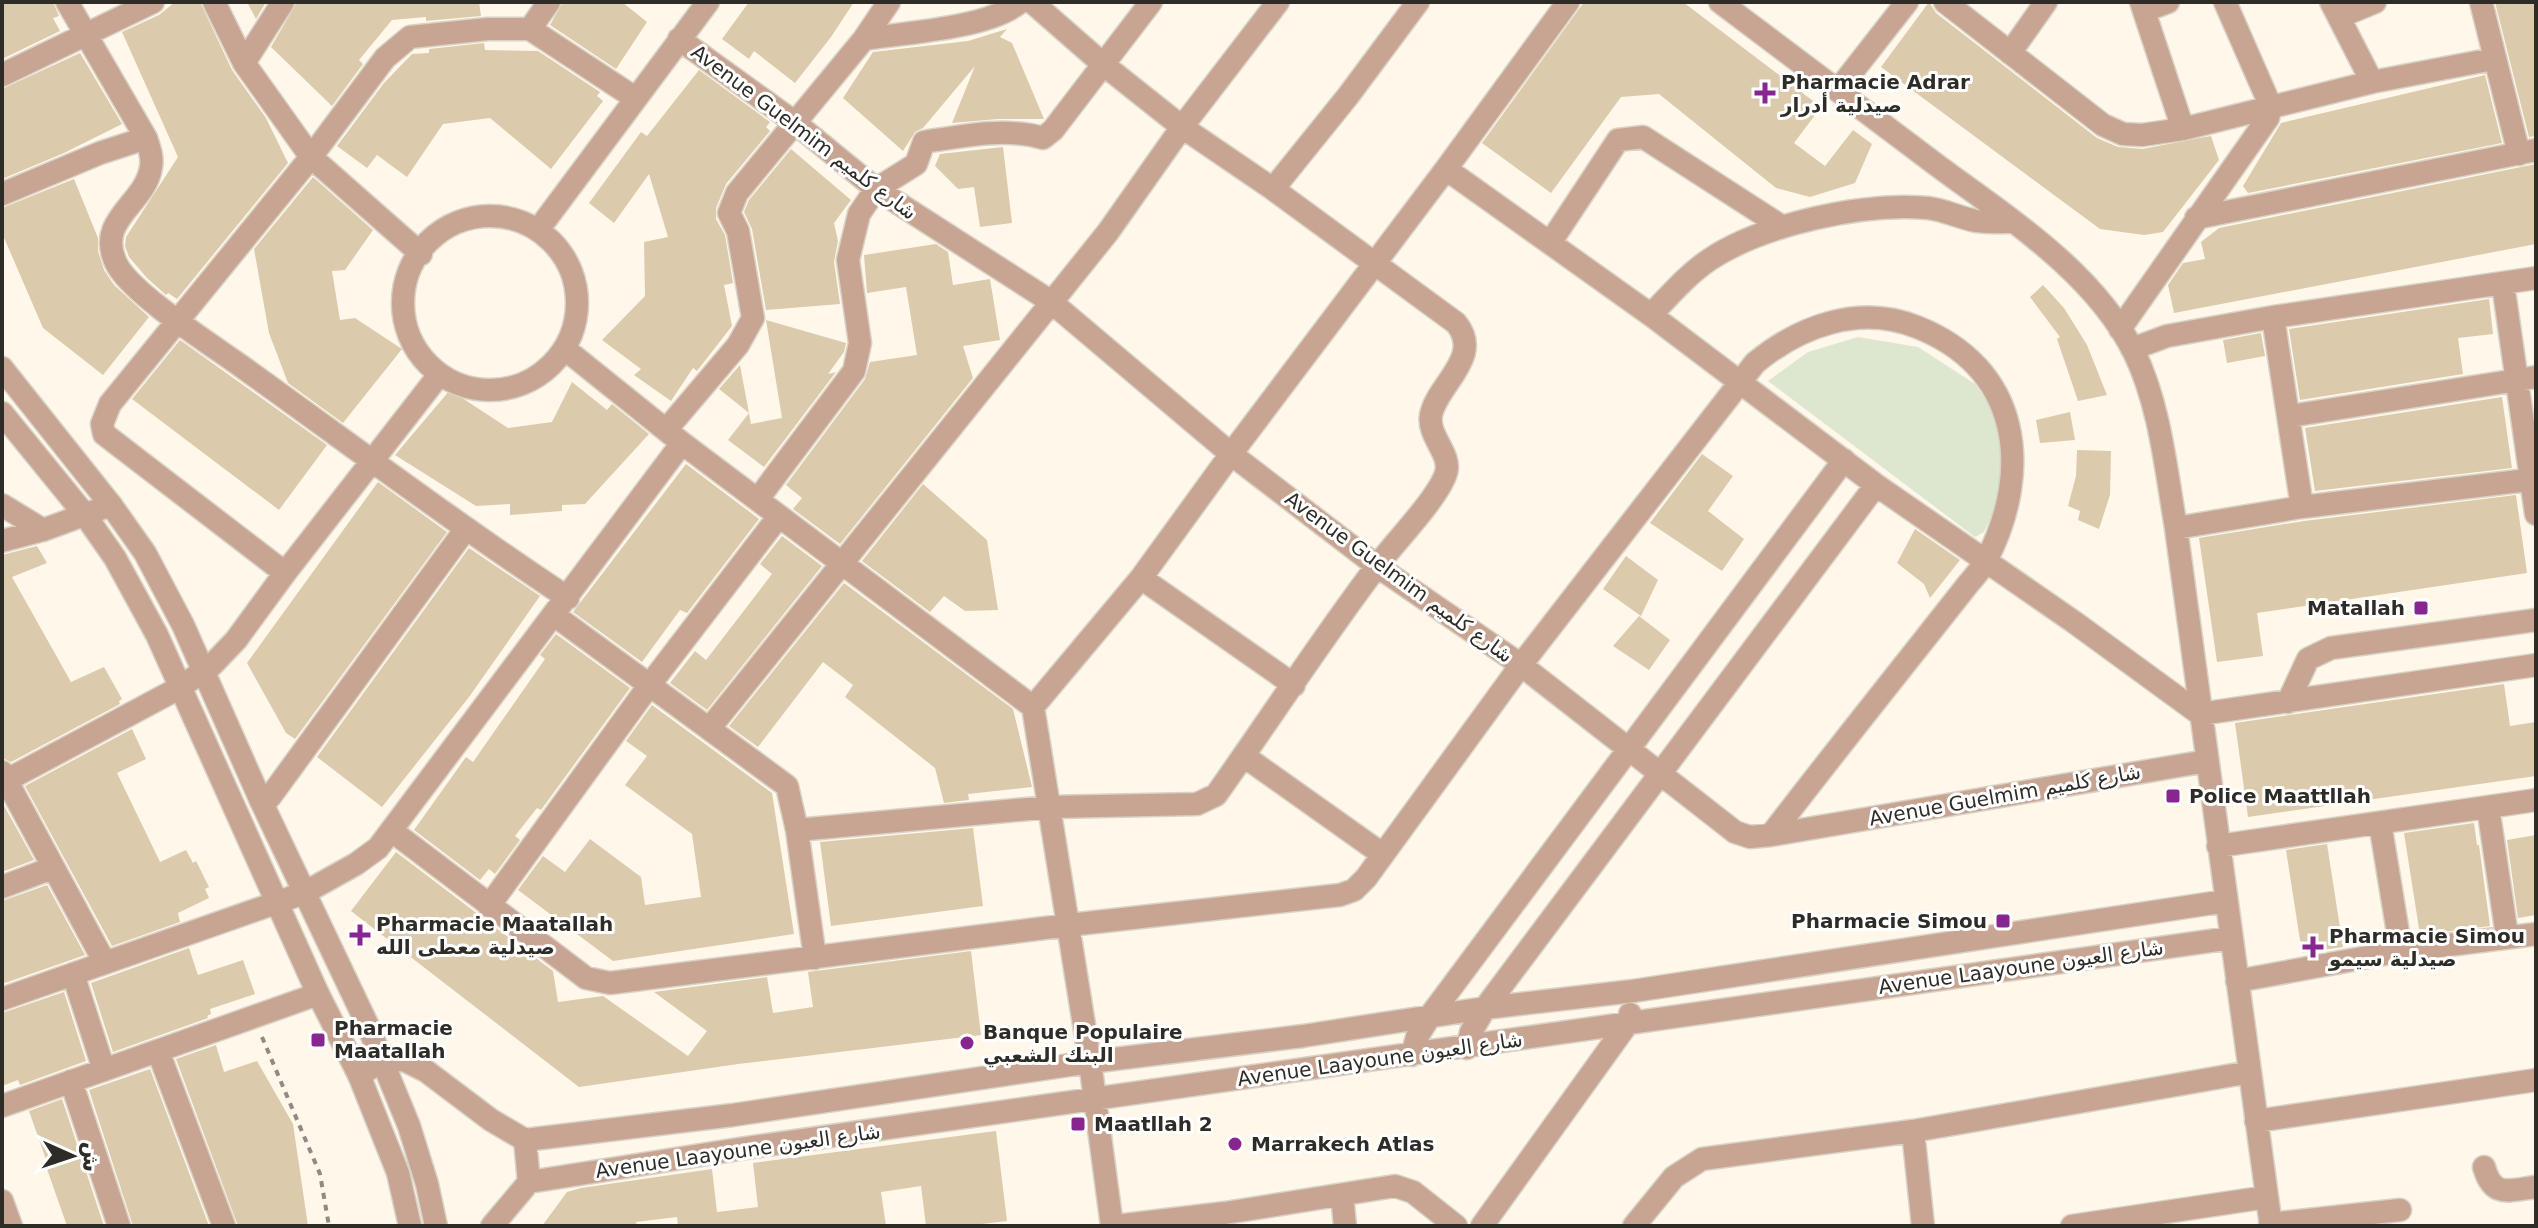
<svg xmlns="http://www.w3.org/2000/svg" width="2538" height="1228" viewBox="0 0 2538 1228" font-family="'DejaVu Sans',Vazirmatn,sans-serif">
<rect width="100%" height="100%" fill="#fef7ea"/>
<path fill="#dde7d0" d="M 1858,337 L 1918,347 L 1975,384 L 2005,427 L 2009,481 L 1984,532 L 1975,537 L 1768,381 L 1808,352 Z"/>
<path fill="#dbcbac" d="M 2,2 L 53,2 L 59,16 L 53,18 L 60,31 L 2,59 Z
M 175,2 L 200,2 L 232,70 L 266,118 L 288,163 L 177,299 L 168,293 L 166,295 L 147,278 L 129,257 L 125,246 L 126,237 L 178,157 L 122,32 L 159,15 Z
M 247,2 L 266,2 L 256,19 Z
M 297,2 L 479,2 L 481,16 L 426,21 L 426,17 L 392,20 L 359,60 L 363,64 L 332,106 L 271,47 Z
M 563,2 L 622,2 L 647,22 L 616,69 L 550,25 Z
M 749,2 L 854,2 L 831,37 L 795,83 L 754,51 L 749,59 L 722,39 Z
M 1584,2 L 1683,2 L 1821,107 L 1794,143 L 1825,166 L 1853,130 L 1872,144 L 1855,183 L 1810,197 L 1776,188 L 1659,94 L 1621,97 L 1551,193 L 1482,143 Z
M 1929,2 L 1936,13 L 2097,138 L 2118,147 L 2142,149 L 2211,136 L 2219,160 L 2163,232 L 2144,235 L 2100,229 L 1881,67 Z
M 2495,2 L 2533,2 L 2536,13 L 2536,136 L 2529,137 Z
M 1007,29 L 1000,37 L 1012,43 L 1044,119 L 998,119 L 952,123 L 975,66 L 923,128 L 915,132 L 903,151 L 843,98 L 873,52 L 968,41 Z
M 484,43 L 485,50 L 538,51 L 600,92 L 597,96 L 603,101 L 551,169 L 490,118 L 443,124 L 407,177 L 377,155 L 367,168 L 337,146 L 384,83 L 412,54 L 429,53 L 429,49 Z
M 80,53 L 122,124 L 64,153 L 2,179 L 2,89 Z
M 699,70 L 770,122 L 766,127 L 770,131 L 726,184 L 716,208 L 716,219 L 725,235 L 733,283 L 724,285 L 732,326 L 697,371 L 693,368 L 671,401 L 634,375 L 641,369 L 602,340 L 645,296 L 644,242 L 668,237 L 649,174 L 614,223 L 589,203 L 641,132 L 647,136 Z
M 2485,75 L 2502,143 L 2248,193 L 2243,186 L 2281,123 Z
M 1003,147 L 1012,223 L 980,227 L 974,187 L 958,189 L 935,166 L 940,154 Z
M 791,149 L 851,200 L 834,223 L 838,241 L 834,262 L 840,304 L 766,310 L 752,229 L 744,212 L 749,200 Z
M 2536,164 L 2536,244 L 2174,313 L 2168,285 L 2183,263 L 2205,259 L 2201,242 L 2219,228 Z
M 313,177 L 373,230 L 345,270 L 332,271 L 340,320 L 355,318 L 402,349 L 343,423 L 288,383 L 269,333 L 254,249 Z
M 74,179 L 98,238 L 98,251 L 104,270 L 114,285 L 149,317 L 103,375 L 43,328 L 2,233 L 2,208 Z
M 936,244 L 948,252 L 953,285 L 990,279 L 1000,340 L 963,346 L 973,378 L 840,544 L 793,509 L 802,498 L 786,485 L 865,379 L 870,362 L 917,355 L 906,287 L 867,293 L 864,255 Z
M 2043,285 L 2064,308 L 2087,345 L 2107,395 L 2078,401 L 2057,339 L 2060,337 L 2030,297 Z
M 2489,299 L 2493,334 L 2458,338 L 2463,374 L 2300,400 L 2289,329 Z
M 766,320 L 846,343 L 844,352 L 828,374 L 836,372 L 764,467 L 728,440 L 749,413 L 719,389 L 740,365 L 751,424 L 782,418 Z
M 2261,333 L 2265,356 L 2227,363 L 2223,340 Z
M 180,340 L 327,445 L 279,510 L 132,399 Z
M 572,382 L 607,410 L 612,404 L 649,434 L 585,504 L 562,505 L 562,511 L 510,515 L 510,504 L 476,506 L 395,455 L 450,390 L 508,428 L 552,422 Z
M 2502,397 L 2512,468 L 2315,491 L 2305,428 Z
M 2070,412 L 2075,440 L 2040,443 L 2036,420 Z
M 2077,450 L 2111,451 L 2110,495 L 2099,529 L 2078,520 L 2080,511 L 2068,506 L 2076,476 Z
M 1702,454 L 1733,476 L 1708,511 L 1744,539 L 1722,571 L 1650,523 Z
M 686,464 L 759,519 L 687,613 L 680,610 L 642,662 L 573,612 Z
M 378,482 L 447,532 L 295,739 L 286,733 L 247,663 Z
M 923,484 L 987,540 L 998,610 L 965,611 L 944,596 L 930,612 L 862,561 Z
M 2516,495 L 2527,573 L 2257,613 L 2263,656 L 2217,662 L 2199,538 L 2304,521 Z
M 1915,529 L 1960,560 L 1930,598 L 1924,584 L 1897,563 Z
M 782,536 L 822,566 L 707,710 L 670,683 L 695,651 L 706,660 L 772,574 L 760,564 Z
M 37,546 L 47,563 L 12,577 L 71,682 L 104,667 L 122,699 L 119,701 L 120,704 L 11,762 L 2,758 L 2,555 Z
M 469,548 L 540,596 L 469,697 L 382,807 L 317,757 Z
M 1626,556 L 1658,580 L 1641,616 L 1603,589 Z
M 844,583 L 1013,709 L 1032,787 L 968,794 L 969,800 L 944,803 L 935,768 L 845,697 L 853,685 L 823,662 L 758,747 L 729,726 Z
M 1639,616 L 1670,640 L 1649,670 L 1613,646 Z
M 556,634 L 630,688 L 541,810 L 537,808 L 515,836 L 520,840 L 495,874 L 489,869 L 480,880 L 414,830 L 466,757 L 473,762 L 545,659 L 540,655 Z
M 2504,684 L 2510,726 L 2536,722 L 2536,776 L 2248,817 L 2235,723 Z
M 652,705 L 772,793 L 794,934 L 613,961 L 518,890 L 543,856 L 565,872 L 590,839 L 641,877 L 645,905 L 701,897 L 692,834 L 625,785 L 647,756 L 626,741 Z
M 132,729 L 146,759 L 117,773 L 160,862 L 186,850 L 193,863 L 196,861 L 209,887 L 205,889 L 209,898 L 178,913 L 180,922 L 112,946 L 25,786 Z
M 2,802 L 34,860 L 2,872 Z
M 2474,823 L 2477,845 L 2479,845 L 2490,926 L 2420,935 L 2404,833 Z
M 973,828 L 983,906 L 831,926 L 820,842 Z
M 2536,835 L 2536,915 L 2518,918 L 2507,840 Z
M 2327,844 L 2343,947 L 2302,953 L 2286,850 Z
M 396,852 L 553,971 L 558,1002 L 603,996 L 688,1056 L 707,1031 L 654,992 L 767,977 L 773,1013 L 813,1007 L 808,972 L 971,951 L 981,1035 L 738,1064 L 579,1087 L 351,911 Z
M 47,885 L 85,955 L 2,984 L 2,901 Z
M 189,948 L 198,975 L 243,960 L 255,994 L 210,1009 L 211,1014 L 207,1016 L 208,1018 L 113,1052 L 91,983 Z
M 64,992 L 86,1061 L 20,1085 L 18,1080 L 2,1086 L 2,1013 Z
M 216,1045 L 224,1072 L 257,1061 L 293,1124 L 308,1226 L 238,1226 L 176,1059 Z
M 150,1069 L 209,1226 L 133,1226 L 89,1090 Z
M 62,1099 L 104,1226 L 67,1226 L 47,1169 L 49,1168 L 29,1111 Z
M 996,1131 L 1007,1221 L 965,1226 L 926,1226 L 921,1186 L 881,1192 L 886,1226 L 678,1226 L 677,1217 L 636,1222 L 637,1226 L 542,1226 L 567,1192 L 581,1188 L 712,1169 L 717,1212 L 758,1207 L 753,1163 Z"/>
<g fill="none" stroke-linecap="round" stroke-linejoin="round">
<defs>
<path id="minor" d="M 67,2 L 146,138 C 149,147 153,157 151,167 C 146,204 95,219 116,263 C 129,292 213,346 241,366 C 350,444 456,524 568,598
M 214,2 L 244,63 L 311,157 L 421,254
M 1032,2 L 1104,65 L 1182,127 L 1273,189
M 1720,2 C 1792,57 1865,111 1938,166 C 2008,218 2093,271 2134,352 C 2160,405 2166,470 2176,528 L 2271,1226
M 1945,2 L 2103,125 L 2123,134 L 2142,135 L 2183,129 L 2372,82 L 2493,59
M 2141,2 L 2183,129
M 2331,2 L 2372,82
M 2481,2 L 2519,154
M 2144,11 L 2168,2
M 2339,17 L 2375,2
M 530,29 L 549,2
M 679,39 L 794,122 L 876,189 L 1050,301 L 1231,454 L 1377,566 L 1521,665 L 1735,832 L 1750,837 L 1771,835 L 2207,761
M 864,39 C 905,33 990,28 1020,2
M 2010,53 L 2046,2
M 244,63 L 283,2
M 2,75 L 153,2
M 1838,90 L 1907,2
M 1446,169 L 1651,315 L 1876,485 L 2074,622 L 2200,714 L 2536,665
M 2,194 L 100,153 L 146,138
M403 303a87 87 0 1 1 174 0a87 87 0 1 1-174 0Z
M 2196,218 L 2536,150
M 538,230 L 708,2
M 1550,243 L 1618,140 L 1643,137 L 1781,226
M 2503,284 L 2536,514
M 1651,315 C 1669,296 1687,275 1709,260 C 1763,224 1864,202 1928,208 C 1945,210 1960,218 1976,221 C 1988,223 2001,222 2013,222
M 2273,317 L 2302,507
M 2120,329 L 2268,118 L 2271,107 L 2225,2
M 565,349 L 682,443 L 1033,707 L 1090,1062 L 1112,1226
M 2132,349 L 2167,336 L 2273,317 L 2536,278
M 2290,416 L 2536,377
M 666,430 L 738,345 L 753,318 L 738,231 L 729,213 L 737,193 L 864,39 L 889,2
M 758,499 L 854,371 L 860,343 L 848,260 L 859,214 L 876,189 L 916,164 L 924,142 C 962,136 1006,127 1043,138 L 1053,130 L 1151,2
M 2,505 L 43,530
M 2176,528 L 2302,507 L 2536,479
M 2,541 L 43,530 L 111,505
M 285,573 L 104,434 L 102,424 L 110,404 L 311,157 L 385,58 L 410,37 L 488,29 L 530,29 L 635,98
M 1141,578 L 1294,685
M 554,615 L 787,786 L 797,830 L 815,958
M 2288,702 L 2308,659 L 2331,648 L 2536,620
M 1033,707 L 1141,578 L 1231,454 L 1446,169 L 1568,2
M 709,729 L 1108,232 L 1182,127 L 1278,2
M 1244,756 L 1382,854
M 2,772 L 105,963
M 7,780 L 179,688 L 212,665 L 236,640 L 285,573 L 439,375
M 261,801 L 270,797 L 465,530
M 2488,807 L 2507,936
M 2380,823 L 2401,951
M 797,830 L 1050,807 L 1197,804 L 1216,795 C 1270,719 1321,640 1377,566 C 1394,543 1439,497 1446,473 C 1452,454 1427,436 1431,415 C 1437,384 1484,357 1456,323 L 1273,189 L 1348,96 L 1418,2
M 392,831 L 586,978 L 610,983 L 1069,925 L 1340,895 L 1354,890 L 1366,878 L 1521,665 L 1755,363 C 1800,326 1859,304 1917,327 C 2020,368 2033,468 1987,559 C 1982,569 1972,579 1965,588 C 1950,607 1935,626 1920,645 C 1870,708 1820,771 1771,835
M 2218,846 L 2536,800
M 2,887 L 52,868
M 489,906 L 648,687 L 779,516
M 73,974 L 104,1070
M 2237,981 L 2401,951 L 2536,934
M 2,999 L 304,893 L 356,864 L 378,848 L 682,443
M 1467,1048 L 1471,1032 L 1485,1008 L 1876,485
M 158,1051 L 224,1226
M 1412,1055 L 1417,1037 L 1430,1016 L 1844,460
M 359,1075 L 382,1061 L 404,1060 L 426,1071 L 491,1120 L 525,1140 L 733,1115 L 1090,1062 L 1303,1036 L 1485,1008 L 1633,991 L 2226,901
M 71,1081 L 119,1226
M 2,1106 L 318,994
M 2256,1121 L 2536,1080
M 1913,1131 L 1923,1226
M 525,1140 L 529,1182
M 2484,1167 C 2493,1199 2509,1190 2536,1187
M 1342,1195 L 1345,1226
M 2,1201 L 11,1226
M 2270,1224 L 2400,1210
M 492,1226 L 529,1182 L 739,1149 L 2231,938
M 1116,1226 L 1225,1213 L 1395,1186 L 1413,1192 L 1456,1226
M 1482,1226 L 1628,1023 L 1630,1014
M 1634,1226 L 1674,1177 L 1702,1159 L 1913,1131 L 2250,1072
M 2072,1226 L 2267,1197"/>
<path id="tertiary" d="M 2,368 L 111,505 L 145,553 L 183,625 L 261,801 L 368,1026 L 409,1126 L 427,1184 L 436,1226
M 2,413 L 85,515 L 115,558 L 157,635 L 318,994 L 359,1075 L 398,1173 L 410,1226"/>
</defs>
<use href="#minor" stroke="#d9d2c7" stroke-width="25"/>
<use href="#tertiary" stroke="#d9d2c7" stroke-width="25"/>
<path stroke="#908b82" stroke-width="4" stroke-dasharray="6 6" stroke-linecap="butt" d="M 262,1037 L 320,1174 L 329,1226"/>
<use href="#minor" stroke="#c7a592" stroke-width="22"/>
<use href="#tertiary" stroke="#c7a592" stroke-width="22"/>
</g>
<g fill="#872690" stroke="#fff" stroke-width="3">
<path d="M1761 81h8v8h8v8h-8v8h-8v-8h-8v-8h8z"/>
<rect x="2413" y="600" width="16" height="16" rx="4"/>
<rect x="2165" y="788" width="16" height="16" rx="4"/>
<rect x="1995" y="913" width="16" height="16" rx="4"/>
<path d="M356 923h8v8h8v8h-8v8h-8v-8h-8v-8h8z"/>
<path d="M2309 935h8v8h8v8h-8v8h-8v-8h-8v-8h8z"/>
<rect x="310" y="1032" width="16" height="16" rx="4"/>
<circle cx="967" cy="1043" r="8"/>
<rect x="1070" y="1116" width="16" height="16" rx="4"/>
<circle cx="1235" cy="1144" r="8"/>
</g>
<g text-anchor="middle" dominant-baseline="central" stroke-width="6" stroke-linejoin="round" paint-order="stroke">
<g font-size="20" font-weight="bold" fill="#2e2c27" stroke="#fff" text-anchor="start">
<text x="1781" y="82">Pharmacie Adrar<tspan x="1781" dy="23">صيدلية أدرار</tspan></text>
<text x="2405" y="608" text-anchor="end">Matallah</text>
<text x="2189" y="796">Police Maattllah</text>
<text x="1987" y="921" text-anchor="end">Pharmacie Simou</text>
<text x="376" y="924">Pharmacie Maatallah<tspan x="376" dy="23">صيدلية معطى الله</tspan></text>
<text x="2329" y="936">Pharmacie Simou<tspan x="2329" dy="23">صيدلية سيمو</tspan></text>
<text x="334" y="1028">Pharmacie<tspan x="334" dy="23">Maatallah</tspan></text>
<text x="983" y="1032">Banque Populaire<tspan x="983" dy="23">البنك الشعبي</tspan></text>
<text x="1094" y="1124">Maatllah 2</text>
<text x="1251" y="1144">Marrakech Atlas</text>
</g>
<g font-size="20" fill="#2e2c27" stroke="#fff">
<text transform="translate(804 132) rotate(37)">Avenue Guelmim شارع كلميم</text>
<text transform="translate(1399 577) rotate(36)">Avenue Guelmim شارع كلميم</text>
<text transform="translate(2005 795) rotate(-10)">Avenue Guelmim شارع كلميم</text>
<text transform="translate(2021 967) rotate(-8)">Avenue Laayoune شارع العيون</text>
<text transform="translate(1380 1059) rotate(-8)">Avenue Laayoune شارع العيون</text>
<text transform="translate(738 1151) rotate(-8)">Avenue Laayoune شارع العيون</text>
</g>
</g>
<rect width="2538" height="1228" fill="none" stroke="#2e2c27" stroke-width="8"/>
<g transform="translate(72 1156) rotate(93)" stroke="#ffffff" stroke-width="6" paint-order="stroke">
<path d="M0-6L14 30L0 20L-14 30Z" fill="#2e2c27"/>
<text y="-12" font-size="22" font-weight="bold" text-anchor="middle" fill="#2e2c27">ش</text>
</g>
</svg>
